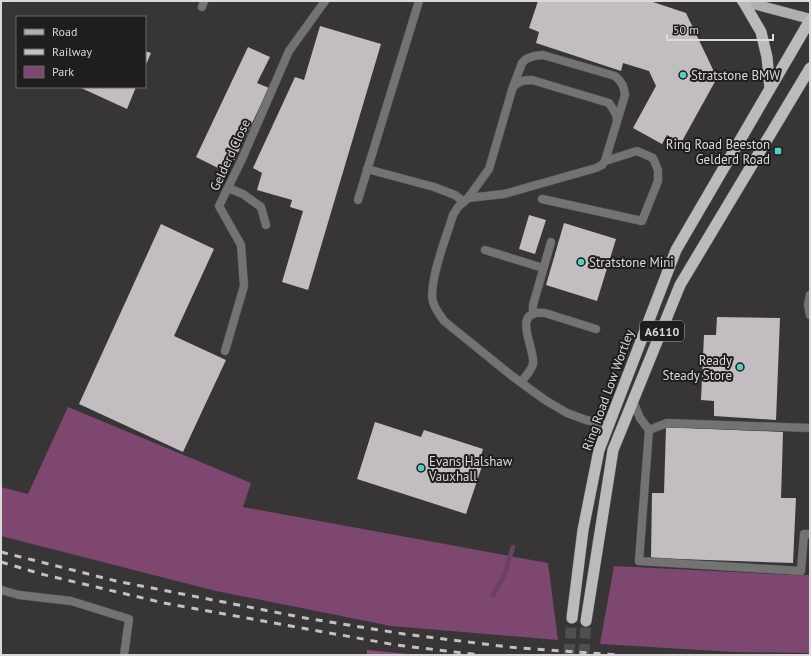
<svg xmlns="http://www.w3.org/2000/svg" width="811" height="656" viewBox="0 0 811 656" font-family="'PT Sans',sans-serif">
<rect width="100%" height="100%" fill="#383537"/>
<path fill="#7d4770" d="M 68,407 L 251,483 L 243,507 L 548,563 L 558,640 L 391,626 L 216,591 L 1,536 L 1,487 L 28,494 Z
M 614,566 L 793,575 L 810,575 L 810,653 L 734,652 L 600,644 Z"/>
<path fill="#8d4b7f" d="M 367,650 L 418,655 L 367,655 Z"/>
<g fill="none" stroke-linecap="round" stroke-linejoin="round">
<path stroke="#6c4166" stroke-width="4.5" d="M 493,595 L 504,576 L 513,547"/>
</g>
<path fill="#c1bdc0" d="M 538,1 L 650,1 L 686,13 L 717,78 L 681,143 L 667,135 L 662,144 L 633,128 L 656,86 L 649,71 L 623,63 L 621,71 L 536,43 L 539,32 L 529,28 Z
M 320,26 L 381,44 L 308,290 L 282,282 L 303,211 L 290,207 L 292,200 L 257,190 L 262,173 L 253,168 L 295,77 L 304,80 Z
M 248,47 L 270,57 L 257,83 L 269,88 L 228,173 L 196,157 Z
M 145,51 L 151,53 L 145,67 Z
M 79,87 L 136,87 L 127,109 Z
M 529,215 L 546,220 L 535,254 L 519,249 Z
M 564,223 L 616,239 L 597,301 L 546,285 Z
M 161,224 L 214,249 L 174,336 L 226,360 L 183,452 L 79,404 Z
M 717,317 L 780,318 L 776,420 L 714,416 L 714,401 L 701,400 L 704,335 L 716,335 Z
M 375,422 L 421,437 L 424,430 L 483,449 L 481,456 L 485,457 L 466,514 L 357,479 Z
M 666,427 L 783,432 L 781,498 L 796,498 L 793,563 L 651,558 L 652,493 L 664,493 Z"/>
<g fill="none" stroke-linecap="round" stroke-linejoin="round">
<path stroke="#504e4f" stroke-width="11" stroke-dasharray="11 5.5" stroke-linecap="butt" d="M 569,655 L 572,618
M 584,655 L 586,621"/>
<defs>
<path id="service" d="M 202,7 L 204,1
M 543,55 L 615,76 C 622,82 624,86 625,95 L 605,161 L 602,165 L 596,168 L 504,194 L 468,198 L 489,169 L 512,90 L 522,63 L 526,59 L 534,56 Z
M 513,87 C 519,81 524,80 532,80 L 609,103 L 616,114 L 617,120
M 228,188 L 243,194 L 261,207 L 266,225
M 542,199 L 642,221 L 658,181 L 658,170 L 653,158 L 637,151 L 605,161
M 485,250 L 543,268
M 810,295 L 808,305 L 810,315
M 533,314 L 533,305 L 551,242
M 521,382 C 525,377 531,371 533,364 C 536,349 509,309 545,313 L 596,329
M 633,401 L 640,418 L 649,430
M 810,428 L 667,423 L 649,430 L 639,561 L 801,571 L 804,534 L 810,534
M 1,590 L 19,595 L 71,601 L 129,619 L 124,655"/>
<path id="minor" d="M 367,169 L 434,187 L 455,195 L 464,202
M 468,198 L 458,207 L 453,215 C 447,235 428,283 433,302 C 435,309 440,315 444,321 L 512,376 L 545,400 L 567,413 L 586,420 L 609,425
M 358,200 L 419,1
M 225,351 L 244,286 L 241,245 L 219,206 L 242,159 L 289,51 L 325,1"/>
<path id="primary" d="M 742,1 L 810,19"/>
<path id="trunk" d="M 743,1 L 761,32 L 767,57 L 770,89
M 572,618 L 583,530 L 599,450 L 676,250 L 810,20
M 586,621 L 613,450 L 680,285 L 810,68"/>
</defs>
<use href="#service" stroke="#555354" stroke-width="9"/>
<use href="#minor" stroke="#555354" stroke-width="9"/>
<use href="#primary" stroke="#555354" stroke-width="11"/>
<use href="#trunk" stroke="#555354" stroke-width="12"/>
<use href="#service" stroke="#747374" stroke-width="8"/>
<use href="#minor" stroke="#747374" stroke-width="8"/>
<use href="#primary" stroke="#b1aeb0" stroke-width="10"/>
<use href="#trunk" stroke="#bdbabc" stroke-width="11"/>
<path stroke="#c2c0c1" stroke-width="3" stroke-dasharray="7 7" stroke-linecap="butt" d="M 1,552 L 116,581 L 305,618 L 404,634 L 508,647 L 617,655
M 1,562 L 41,574 L 164,603 L 396,645 L 480,655"/>
</g>
<g fill="#57cec2" stroke="#1f1d1e" stroke-width="1.5">
<circle cx="683" cy="75" r="4"/>
<rect x="774" y="147" width="8" height="8" rx="2"/>
<circle cx="581" cy="262" r="4"/>
<circle cx="740" cy="367" r="4"/>
<circle cx="421" cy="468" r="4"/>
</g>
<g text-anchor="middle" dominant-baseline="central" stroke-width="4" stroke-linejoin="round" paint-order="stroke">
<rect fill="#1f1d1e" stroke="#a3a1a2" stroke-width="1" x="640" y="321" width="44" height="20" rx="3"/>
<g font-size="12" font-weight="bold" fill="#dbd9da">
<text x="662" y="331">A6110</text>
</g>
<g font-size="13" fill="#dbd9da" stroke="#1f1d1e" text-anchor="start">
<text x="691" y="75">Stratstone BMW</text>
<text x="770" y="144" text-anchor="end">Ring Road Beeston<tspan x="770" dy="15">Gelderd Road</tspan></text>
<text x="589" y="262">Stratstone Mini</text>
<text x="732" y="360" text-anchor="end">Ready<tspan x="732" dy="15">Steady Store</tspan></text>
<text x="429" y="461">Evans Halshaw<tspan x="429" dy="15">Vauxhall</tspan></text>
</g>
<g font-size="13" fill="#dbd9da" stroke="#1f1d1e">
<text transform="translate(230 155) rotate(-65)">Gelderd Close</text>
<text transform="translate(608 390) rotate(-70)">Ring Road Low Wortley</text>
</g>
</g>
<rect width="811" height="656" fill="none" stroke="#dbd9da" stroke-width="4"/>
<rect x="16" y="16" width="130" height="72" fill="#1f1d1e" stroke="#6a6869"/>
<rect x="24" y="29" width="20" height="6" fill="#b1aeb0" stroke="#6a6869"/>
<text x="52" y="36" font-size="12" fill="#dbd9da">Road</text>
<rect x="24" y="49" width="20" height="6" fill="#c2c0c1" stroke="#6a6869"/>
<text x="52" y="56" font-size="12" fill="#dbd9da">Railway</text>
<rect x="24" y="66" width="20" height="12" fill="#7d4770" stroke="#6a6869"/>
<text x="52" y="76" font-size="12" fill="#dbd9da">Park</text>
<path d="M667 34v6h106v-6" fill="none" stroke="#dbd9da" stroke-width="2"/>
<text x="673" y="34" font-size="12" fill="#dbd9da" stroke="#1f1d1e" stroke-width="3" paint-order="stroke">50 m</text>
</svg>
